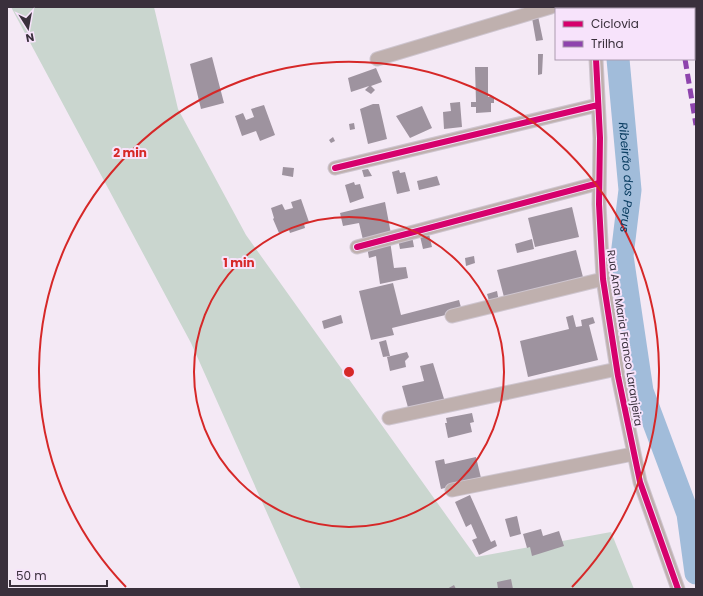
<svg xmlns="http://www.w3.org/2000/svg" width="703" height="596" viewBox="0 0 703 596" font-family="Poppins,sans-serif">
<rect width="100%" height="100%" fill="#f4e9f5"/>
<path fill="#cad6cf" d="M 11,7 L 154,7 L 178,109 L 246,235 L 476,557 L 611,532 L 634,589 L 301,589 L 191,343 Z"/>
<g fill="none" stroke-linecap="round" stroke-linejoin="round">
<g stroke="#a1bcda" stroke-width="23">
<path d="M 616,9 L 616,7"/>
<path id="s1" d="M 618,59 L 630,190 L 622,256 L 642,391 L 688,514 L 696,573"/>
</g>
</g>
<path fill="#9e939f" d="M 538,16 L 543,40 L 536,41 L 532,18 Z
M 538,54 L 543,54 L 542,74 L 538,75 Z
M 212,57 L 224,103 L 201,109 L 190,64 Z
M 475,67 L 488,67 L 488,97 L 494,97 L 494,103 L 491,103 L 491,112 L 476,113 L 476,107 L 471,107 L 471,102 L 476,102 Z
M 376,68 L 382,82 L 371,86 L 375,90 L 371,94 L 365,90 L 369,86 L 351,92 L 348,78 Z
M 460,102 L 462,127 L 444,129 L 443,112 L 451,111 L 450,103 Z
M 373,104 L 379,104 L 387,139 L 368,144 L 360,109 Z
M 264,105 L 275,135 L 260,141 L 256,131 L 242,136 L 235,116 L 243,113 L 246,120 L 254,117 L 251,109 Z
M 422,106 L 432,128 L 410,138 L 396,116 Z
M 354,123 L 355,129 L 350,130 L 349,124 Z
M 333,137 L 335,141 L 331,143 L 329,140 Z
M 283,167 L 294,168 L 293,177 L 282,175 Z
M 368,169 L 372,176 L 364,177 L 362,170 Z
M 399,170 L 400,173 L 405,172 L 410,191 L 397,194 L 392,172 Z
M 437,176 L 440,185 L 419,190 L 417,181 Z
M 354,182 L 355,185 L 360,184 L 364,198 L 350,203 L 345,185 Z
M 301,199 L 309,222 L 304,224 L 305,228 L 290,233 L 289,230 L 279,233 L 273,219 L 274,218 L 271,208 L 282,204 L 285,210 L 293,208 L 291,202 Z
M 385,202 L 391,234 L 363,240 L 359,223 L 343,226 L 340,213 Z
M 572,207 L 579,237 L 535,247 L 528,218 Z
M 429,234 L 432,247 L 423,249 L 420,236 Z
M 412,236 L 414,247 L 400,249 L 398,239 Z
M 532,239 L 534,249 L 517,253 L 515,244 Z
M 390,241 L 394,268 L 406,267 L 408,278 L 380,284 L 376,256 L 369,258 L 367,247 Z
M 576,250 L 584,281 L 505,301 L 497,270 Z
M 474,256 L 475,263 L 466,266 L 465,258 Z
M 393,283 L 401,315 L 459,300 L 462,311 L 392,328 L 394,335 L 371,340 L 359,291 Z
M 497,291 L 499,302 L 490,304 L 487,294 Z
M 341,315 L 343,323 L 324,329 L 322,321 Z
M 573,315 L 576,327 L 582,326 L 581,320 L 593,317 L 595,323 L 589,325 L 598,360 L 528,377 L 520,341 L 569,329 L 566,317 Z
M 386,340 L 390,356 L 383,357 L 379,342 Z
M 407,352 L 409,357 L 405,361 L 406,367 L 390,371 L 387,357 Z
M 433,363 L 445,402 L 409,411 L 402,386 L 424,381 L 420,366 Z
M 472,413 L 474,422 L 470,423 L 472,432 L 448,438 L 445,423 L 447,423 L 446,418 Z
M 476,457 L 481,478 L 441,489 L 435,461 L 444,459 L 445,464 Z
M 470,495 L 491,542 L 495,540 L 497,546 L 479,555 L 472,540 L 477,538 L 471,524 L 466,527 L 455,502 Z
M 517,516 L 521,534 L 510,537 L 505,519 Z
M 541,529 L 543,536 L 559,531 L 564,546 L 532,556 L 530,547 L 527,548 L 523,534 Z
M 511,579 L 513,589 L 498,589 L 497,582 Z
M 454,585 L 456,589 L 447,589 Z"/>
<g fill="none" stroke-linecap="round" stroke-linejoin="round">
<defs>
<path id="minor" d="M 589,7 L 589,9
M 377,59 L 551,7
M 596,59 L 600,138 L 599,204 L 603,279 L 618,376 L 640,482 L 678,589
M 335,168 L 598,105
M 357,247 L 599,183
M 452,316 L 603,279
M 389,418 L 617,369
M 452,490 L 633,454"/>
</defs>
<use href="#minor" stroke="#cec5cf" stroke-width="15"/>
<use href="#minor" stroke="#bfb0ae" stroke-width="13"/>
<path stroke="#8e44ad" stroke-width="5" stroke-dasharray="10 5" stroke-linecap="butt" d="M 676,7 L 676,9
M 685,59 L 696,125"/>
<defs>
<path id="cycleway" d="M 596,59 L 600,138 L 599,204 L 603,279 L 618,376 L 640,482 L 678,589
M 335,168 L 598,105
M 357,247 L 599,183"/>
</defs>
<use href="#cycleway" stroke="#f7e3fb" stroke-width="8"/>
<use href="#cycleway" stroke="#d6006c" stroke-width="6"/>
</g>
<g fill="none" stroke="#d62828" stroke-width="2">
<circle cx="349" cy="372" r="155"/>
<path d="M126 587A310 310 0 1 1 572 587"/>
</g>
<g text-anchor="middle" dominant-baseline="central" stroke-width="4" stroke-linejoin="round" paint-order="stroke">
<g font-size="11" fill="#3a303c" stroke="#f7e3fb">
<text transform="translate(625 338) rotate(81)">Rua Ana Maria Franco Laranjeira</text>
</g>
<g font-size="12" font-style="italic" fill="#0a3d61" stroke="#f7e3fb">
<text stroke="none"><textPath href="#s1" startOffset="119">Ribeirão dos Perus</textPath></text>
</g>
</g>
<circle cx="349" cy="372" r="6" fill="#d62828" stroke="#f7e3fb" stroke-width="2"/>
<g font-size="12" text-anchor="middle" font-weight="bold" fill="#d62828" stroke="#f7e3fb" stroke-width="4" stroke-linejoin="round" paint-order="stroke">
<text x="130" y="157">2 min</text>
<text x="239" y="267">1 min</text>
</g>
<rect width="703" height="596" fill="none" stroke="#3a303c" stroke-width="16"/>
<rect x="555" y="8" width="140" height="52" fill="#f7e3fb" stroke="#ab9baf"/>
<rect x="563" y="21" width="20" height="6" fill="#d6006c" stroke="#ab9baf"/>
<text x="591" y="28" font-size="12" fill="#3a303c">Ciclovia</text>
<rect x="563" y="41" width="20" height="6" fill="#8e44ad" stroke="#ab9baf"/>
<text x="591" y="48" font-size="12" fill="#3a303c">Trilha</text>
<g transform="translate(28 28) rotate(169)" stroke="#f7e3fb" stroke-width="3" paint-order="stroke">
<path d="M0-3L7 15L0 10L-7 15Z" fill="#3a303c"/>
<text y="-6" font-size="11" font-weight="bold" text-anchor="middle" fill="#3a303c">N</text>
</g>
<path d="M10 580v6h97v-6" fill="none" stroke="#3a303c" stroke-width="2"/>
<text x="16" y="580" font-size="12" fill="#3a303c" stroke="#f7e3fb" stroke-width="3" paint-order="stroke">50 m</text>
</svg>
